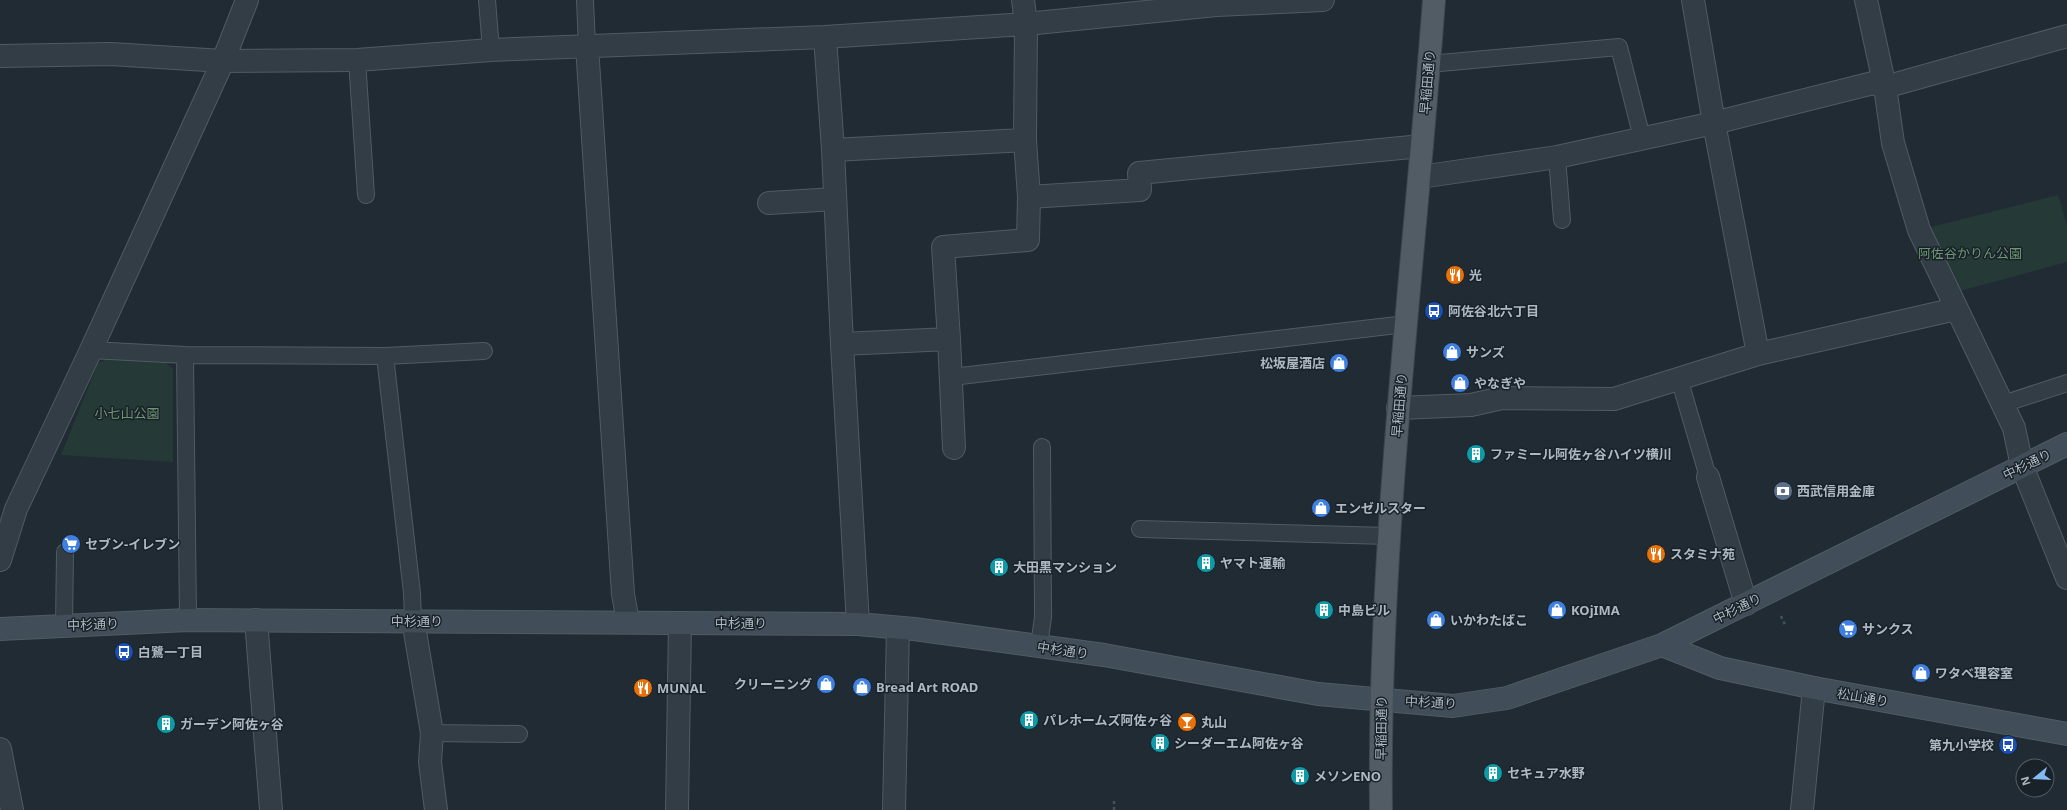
<svg xmlns="http://www.w3.org/2000/svg" width="2067" height="810" viewBox="0 0 2067 810" font-family="'Noto Sans','Noto Sans JP',sans-serif">
<rect width="100%" height="100%" fill="#202b34"/>
<path fill="#253937" d="M 2058,195 L 2067,225 L 2067,262 L 1975,287 L 1960,291 L 1919,230 Z
M 107,359 L 165,362 L 173,369 L 173,462 L 61,455 L 98,363 Z"/>
<g fill="none" stroke-linecap="round" stroke-linejoin="round">
<defs>
<path id="lane" d="M 487,0 L 491,50
M 585,0 L 587,46
M 357,60 L 366,195
M 1429,64 L 1619,47 L 1642,138
M 1557,157 L 1562,220
M 91,350 L 185,355 L 385,356 L 412,593 L 413,620
M 185,355 L 188,620
M 385,356 L 484,351
M 952,377 L 1406,324
M 1679,378 L 1708,477
M 2003,404 L 2067,383
M 1140,529 L 1388,536
M 64,625 L 65,552
M 1039,646 L 1043,617 L 1042,447
M 432,733 L 519,734"/>
<path id="street" d="M 1023,0 L 1026,24 L 1025,140
M 1693,0 L 1714,123 L 1758,354
M 1866,0 L 1885,87 L 1893,143 L 1919,230 L 2014,428 L 2022,466 L 2067,578
M 825,37 L 833,150 L 1025,140 L 1029,197 L 1028,240 L 943,247 L 949,339 L 842,344 L 858,624
M 587,46 L 623,594 L 628,622
M 0,56 L 111,54 L 223,61 L 357,60 L 491,50 L 825,37 L 1026,24 L 1216,5 L 1323,0
M 833,150 L 842,344
M 1420,177 L 1557,157 L 1714,123 L 1873,83 L 1885,87 L 2067,36
M 1029,197 L 1140,190 L 1139,173 L 1422,146
M 769,203 L 835,199
M 949,339 L 954,448
M 1398,408 L 1471,405 L 1502,398 L 1614,399 L 1758,354 L 1956,309
M 1708,477 L 1746,604
M 0,560 L 16,509 L 91,350 L 223,61 L 247,0
M 256,620 L 271,810
M 413,620 L 432,733 L 430,762 L 436,810
M 0,749 L 12,810
M 677,810 L 680,623
M 894,810 L 898,628
M 1802,810 L 1814,688"/>
<path id="secondary" d="M 0,629 L 188,620 L 858,624 L 914,629 L 1104,655 L 1318,694 L 1453,706 L 1507,698 L 1662,645 L 2067,444
M 1662,645 L 1720,668 L 1814,688 L 2067,734"/>
<path id="primary" d="M 1381,810 C 1378,539 1414,270 1434,0"/>
</defs>
<use href="#lane" stroke="#515b63" stroke-width="18"/>
<use href="#street" stroke="#515b63" stroke-width="24"/>
<use href="#secondary" stroke="#515b63" stroke-width="24"/>
<use href="#primary" stroke="#3d464e" stroke-width="24"/>
<path stroke="#415454" stroke-width="2.5" stroke-dasharray="3 3" stroke-linecap="butt" d="M 1781,616 L 1785,625
M 1114,810 L 1114,799"/>
<use href="#lane" stroke="#333d45" stroke-width="16"/>
<use href="#street" stroke="#333d45" stroke-width="22"/>
<use href="#secondary" stroke="#414d58" stroke-width="22"/>
<use href="#primary" stroke="#515c65" stroke-width="22"/>
</g>
<defs>
<symbol id="restaurant-disc" viewBox="-11 -11 22 22"><circle r="9.5" fill="#e8710a" stroke="#192229"/><path d="M-5-6h1v4h1v-4h1v4h1v-4h1v5L-1.5 .5V6h-2V.5L-5-1ZM5-6V6H3V1.5H1.5Q1.5-4 5-6Z" fill="#fff"/></symbol>
<symbol id="bus-disc" viewBox="-11 -11 22 22"><circle r="9.5" fill="#1a4fb4" stroke="#192229"/><path d="M-5-6H5V4H4V6H2V4H-2V6H-4V4H-5ZM-3.5-4V0h7V-4ZM-3.5 1.2v1.5H-2V1.2ZM2 1.2v1.5H3.5V1.2Z" fill="#fff"/></symbol>
<symbol id="shop-disc" viewBox="-11 -11 22 22"><circle r="9.5" fill="#3f7fe0" stroke="#192229"/><path d="M-5-2.5h2.3a2.7 3.5 0 0 1 5.4 0H5L5.5 6h-11ZM-1.5-2.5h3a1.5 2.3 0 0 0-3 0Z" fill="#fff"/></symbol>
<symbol id="building-disc" viewBox="-11 -11 22 22"><circle r="9.5" fill="#0f9aa8" stroke="#192229"/><path d="M-4-6H4V6H1V3H-1V6H-4ZM-2.5-4.3h1.7v1.8h-1.7ZM.8-4.3h1.7v1.8H.8ZM-2.5-1h1.7V.8h-1.7ZM.8-1h1.7V.8H.8Z" fill="#fff"/></symbol>
<symbol id="bank-disc" viewBox="-11 -11 22 22"><circle r="9.5" fill="#5c6f8a" stroke="#192229"/><path d="M-6-4H6V4H-6ZM0-2.3a2.3 2.3 0 1 0 0 4.6a2.3 2.3 0 1 0 0-4.6Z" fill="#fff"/></symbol>
<symbol id="supermarket-disc" viewBox="-11 -11 22 22"><circle r="9.5" fill="#3f7fe0" stroke="#192229"/><path d="M-6-5.5h2.5l.6 2H6L4.5 2H-2.5L-4.4-4H-6ZM-1.5 3.2a1.3 1.3 0 1 0 .1 0ZM3 3.2a1.3 1.3 0 1 0 .1 0Z" fill="#fff"/></symbol>
<symbol id="bar-disc" viewBox="-11 -11 22 22"><circle r="9.5" fill="#e8710a" stroke="#192229"/><path d="M-6-5H6L.8 .8V4.5H3.5V6h-7V4.5H-.8V.8Z" fill="#fff"/></symbol>
</defs>
<g fill-rule="evenodd">
<use href="#restaurant-disc" x="1444" y="264" width="22" height="22"/>
<use href="#bus-disc" x="1423" y="300" width="22" height="22"/>
<use href="#shop-disc" x="1441" y="341" width="22" height="22"/>
<use href="#shop-disc" x="1328" y="352" width="22" height="22"/>
<use href="#shop-disc" x="1449" y="372" width="22" height="22"/>
<use href="#building-disc" x="1465" y="443" width="22" height="22"/>
<use href="#bank-disc" x="1772" y="480" width="22" height="22"/>
<use href="#shop-disc" x="1310" y="497" width="22" height="22"/>
<use href="#supermarket-disc" x="60" y="533" width="22" height="22"/>
<use href="#restaurant-disc" x="1645" y="543" width="22" height="22"/>
<use href="#building-disc" x="1195" y="552" width="22" height="22"/>
<use href="#building-disc" x="988" y="556" width="22" height="22"/>
<use href="#building-disc" x="1313" y="599" width="22" height="22"/>
<use href="#shop-disc" x="1546" y="599" width="22" height="22"/>
<use href="#shop-disc" x="1425" y="609" width="22" height="22"/>
<use href="#supermarket-disc" x="1837" y="618" width="22" height="22"/>
<use href="#bus-disc" x="113" y="641" width="22" height="22"/>
<use href="#shop-disc" x="1910" y="662" width="22" height="22"/>
<use href="#shop-disc" x="815" y="673" width="22" height="22"/>
<use href="#shop-disc" x="851" y="676" width="22" height="22"/>
<use href="#restaurant-disc" x="632" y="677" width="22" height="22"/>
<use href="#building-disc" x="1018" y="709" width="22" height="22"/>
<use href="#bar-disc" x="1176" y="711" width="22" height="22"/>
<use href="#building-disc" x="155" y="713" width="22" height="22"/>
<use href="#building-disc" x="1149" y="732" width="22" height="22"/>
<use href="#bus-disc" x="1997" y="734" width="22" height="22"/>
<use href="#building-disc" x="1482" y="762" width="22" height="22"/>
<use href="#building-disc" x="1289" y="765" width="22" height="22"/>
</g>
<g text-anchor="middle" dominant-baseline="central" stroke-width="3" stroke-linejoin="round" paint-order="stroke">
<g font-size="13" fill="#adb8c2" stroke="#192229">
<text transform="translate(1427 82) rotate(-85)">早稲田通り</text>
<text transform="translate(1399 405) rotate(-85)">早稲田通り</text>
<text transform="translate(2027 464) rotate(-26)">中杉通り</text>
<text transform="translate(1737 608) rotate(-26)">中杉通り</text>
<text x="417" y="621">中杉通り</text>
<text x="741" y="623">中杉通り</text>
<text transform="translate(93 624) rotate(-2)">中杉通り</text>
<text transform="translate(1063 650) rotate(8)">中杉通り</text>
<text transform="translate(1863 697) rotate(10)">松山通り</text>
<text transform="translate(1431 702) rotate(3)">中杉通り</text>
<text transform="translate(1381 728) rotate(-89)">早稲田通り</text>
</g>
<g font-size="13" fill="#6e9672" stroke="#192229">
<text x="1970" y="253">阿佐谷かりん公園</text>
<text x="127" y="413">小七山公園</text>
</g>
<g font-size="13" font-weight="bold" fill="#adb8c2" stroke="#192229" text-anchor="start">
<text x="1469" y="275">光</text>
<text x="1448" y="311">阿佐谷北六丁目</text>
<text x="1466" y="352">サンズ</text>
<text x="1325" y="363" text-anchor="end">松坂屋酒店</text>
<text x="1474" y="383">やなぎや</text>
<text x="1490" y="454">ファミール阿佐ヶ谷ハイツ横川</text>
<text x="1797" y="491">西武信用金庫</text>
<text x="1335" y="508">エンゼルスター</text>
<text x="85" y="544">セブン-イレブン</text>
<text x="1670" y="554">スタミナ苑</text>
<text x="1220" y="563">ヤマト運輸</text>
<text x="1013" y="567">大田黒マンション</text>
<text x="1338" y="610">中島ビル</text>
<text x="1571" y="610">KOjIMA</text>
<text x="1450" y="620">いかわたばこ</text>
<text x="1862" y="629">サンクス</text>
<text x="138" y="652">白鷺一丁目</text>
<text x="1935" y="673">ワタベ理容室</text>
<text x="812" y="684" text-anchor="end">クリーニング</text>
<text x="876" y="687">Bread Art ROAD</text>
<text x="657" y="688">MUNAL</text>
<text x="1043" y="720">パレホームズ阿佐ヶ谷</text>
<text x="1201" y="722">丸山</text>
<text x="180" y="724">ガーデン阿佐ヶ谷</text>
<text x="1174" y="743">シーダーエム阿佐ヶ谷</text>
<text x="1994" y="745" text-anchor="end">第九小学校</text>
<text x="1507" y="773">セキュア水野</text>
<text x="1314" y="776">メソンENO</text>
</g>
</g>
<g transform="translate(2035 778) rotate(252)"><circle r="19" fill="#192229" stroke="#545e66"/>
<path d="M0-3L7 15L0 10L-7 15Z" fill="#83bbf1"/>
<text y="-6" font-size="11" font-weight="bold" text-anchor="middle" fill="#adb8c2">N</text>
</g>
</svg>
